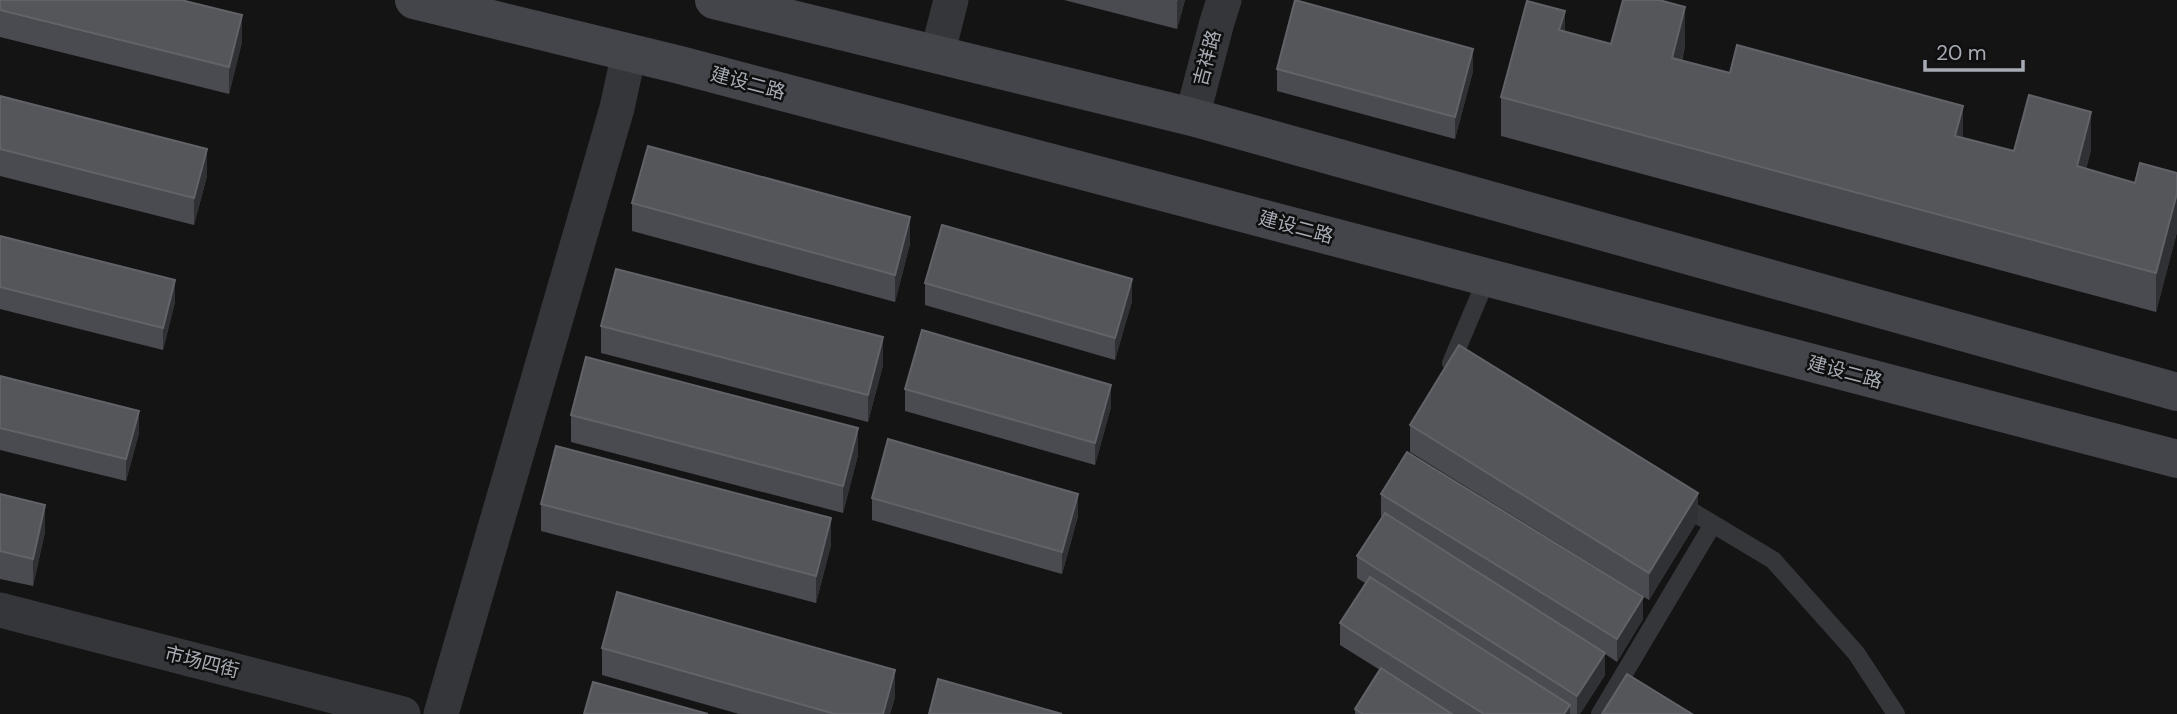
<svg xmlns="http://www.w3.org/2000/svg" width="2177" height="714" viewBox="0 0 2177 714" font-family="'DM Sans','Noto Sans SC',sans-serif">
<rect width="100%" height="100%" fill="#141415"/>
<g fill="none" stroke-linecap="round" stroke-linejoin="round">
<path stroke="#35363a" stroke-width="18" d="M 1455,365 L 1451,363 L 1487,278
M 1678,503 L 1773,560 L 1856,653 L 1896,714
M 1600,714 L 1713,524"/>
<path stroke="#35363a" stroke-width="35" d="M 937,55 L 951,0
M 1192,117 L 1217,22 L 1224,0
M 0,610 L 403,714
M 441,714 L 617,108 L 629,53"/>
<path stroke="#44454a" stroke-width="38" d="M 414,0 L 680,65 L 2177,459
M 714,0 L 1192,117 L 2177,392"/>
</g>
<path fill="#4a4b50" d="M 0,0 L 242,42 L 229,94 L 0,37 Z
M 1064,0 L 1185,0 L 1177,29 Z
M 1565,32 L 1611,44 L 1685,46 L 1682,61 L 2014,151 L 2091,150 L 2086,169 L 2135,183 L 2177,173 L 2177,232 L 2156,312 L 1501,136 L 1501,97 Z
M 1277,69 L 1473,71 L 1455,139 L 1277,91 Z
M 0,96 L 207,176 L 194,225 L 0,176 Z
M 632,203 L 910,244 L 895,302 L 632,231 Z
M 0,236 L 175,302 L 163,350 L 0,309 Z
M 925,283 L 1132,301 L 1115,360 L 925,305 Z
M 601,326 L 883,365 L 868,422 L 601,353 Z
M 0,376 L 139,433 L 126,481 L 0,450 Z
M 905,389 L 1111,407 L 1095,465 L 905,411 Z
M 571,415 L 858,455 L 843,513 L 571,442 Z
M 1410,425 L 1698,520 L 1649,600 L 1410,452 Z
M 0,494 L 45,532 L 33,586 L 0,579 Z
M 1381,494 L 1643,619 L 1617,662 L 1605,654 L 1605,675 L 1580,714 L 1355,714 L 1355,709 L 1380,670 L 1340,645 L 1340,623 L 1365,583 L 1357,578 L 1357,556 L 1382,517 L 1381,516 Z
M 872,498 L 1078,516 L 1062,574 L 872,520 Z
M 541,504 L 831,545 L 816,603 L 541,531 Z
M 602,648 L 895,697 L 890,714 L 739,714 L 602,675 Z"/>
<path fill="#303134" d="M 1178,0 L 1185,0 L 1177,29 L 1177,2 Z
M 1685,7 L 1685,46 L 1672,97 L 1672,58 Z
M 1565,11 L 1565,49 L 1559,30 Z
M 242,15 L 242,42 L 229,94 L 229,67 Z
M 1473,49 L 1473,71 L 1455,139 L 1455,117 Z
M 1963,106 L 1963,144 L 1955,136 Z
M 2091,112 L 2091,150 L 2077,205 L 2077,166 Z
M 207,149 L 207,176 L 194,225 L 194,198 Z
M 2177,193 L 2177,232 L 2156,312 L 2156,273 Z
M 910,217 L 910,244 L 895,302 L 895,275 Z
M 1132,279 L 1132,301 L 1115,360 L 1115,338 Z
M 175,280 L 175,302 L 163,350 L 163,328 Z
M 883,337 L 883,365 L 868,422 L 868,395 Z
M 1111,385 L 1111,407 L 1095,465 L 1095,443 Z
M 139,411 L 139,433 L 126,481 L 126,459 Z
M 858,428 L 858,455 L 843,513 L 843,486 Z
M 1698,493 L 1698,520 L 1649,600 L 1649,573 Z
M 1078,494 L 1078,516 L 1062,574 L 1062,552 Z
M 45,505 L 45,532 L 33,586 L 33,559 Z
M 831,518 L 831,545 L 816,603 L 816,576 Z
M 1643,597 L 1643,619 L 1617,662 L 1617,639 Z
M 1605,653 L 1605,675 L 1580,714 L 1577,714 L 1577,696 Z
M 895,670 L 895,697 L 890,714 L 883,714 Z
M 1570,705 L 1570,714 L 1564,714 Z"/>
<path fill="#54565a" stroke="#616368" stroke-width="2" d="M 0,0 L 181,0 L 242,15 L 229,67 L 0,10 Z
M 1295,0 L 1473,49 L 1455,117 L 1277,69 Z
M 1623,0 L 1659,0 L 1685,7 L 1672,58 L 1730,73 L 1737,45 L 1963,106 L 1955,136 L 2014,151 L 2029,95 L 2091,112 L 2077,166 L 2135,183 L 2140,163 L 2177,173 L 2177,193 L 2156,273 L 1501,97 L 1527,1 L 1565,11 L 1559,30 L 1611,44 Z
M 0,96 L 207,149 L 194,198 L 0,149 Z
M 648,146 L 910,217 L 895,275 L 632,203 Z
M 942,225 L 1132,279 L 1115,338 L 925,283 Z
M 0,236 L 175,280 L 163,328 L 0,287 Z
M 616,269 L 883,337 L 868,395 L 601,326 Z
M 922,330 L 1111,385 L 1095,443 L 905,389 Z
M 1459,345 L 1698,493 L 1649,573 L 1410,425 Z
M 586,357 L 858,428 L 843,486 L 571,415 Z
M 0,376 L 139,411 L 126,459 L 0,428 Z
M 888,439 L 1078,494 L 1062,552 L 872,498 Z
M 556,446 L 831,518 L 816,576 L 541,504 Z
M 1407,452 L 1643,597 L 1617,639 L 1381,494 Z
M 0,494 L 45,505 L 33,559 L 0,551 Z
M 1385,513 L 1605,653 L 1577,696 L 1357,556 Z
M 1370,577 L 1570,705 L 1564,714 L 1484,714 L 1340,623 Z
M 617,592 L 895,670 L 883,714 L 835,714 L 602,648 Z
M 1381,668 L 1452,714 L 1363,714 L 1355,709 Z
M 1627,674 L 1692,714 L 1602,714 Z
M 938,679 L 1062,714 L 929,714 Z
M 593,682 L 708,714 L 584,714 Z"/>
<g text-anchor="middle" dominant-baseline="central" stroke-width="5" stroke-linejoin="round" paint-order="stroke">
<g font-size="19" fill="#a7acb4" stroke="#0f0f10">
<text transform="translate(1207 58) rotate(-75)">吉祥路</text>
<text transform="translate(748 83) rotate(15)">建设二路</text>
<text transform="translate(1296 227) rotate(15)">建设二路</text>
<text transform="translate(1845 372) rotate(15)">建设二路</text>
<text transform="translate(202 662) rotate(14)">市场四街</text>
</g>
</g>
<path d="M1925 60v10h98v-10" fill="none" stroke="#a7acb4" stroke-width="3.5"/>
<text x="1936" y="60" font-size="21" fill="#a7acb4" stroke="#0f0f10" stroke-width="5" paint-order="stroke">20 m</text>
</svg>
